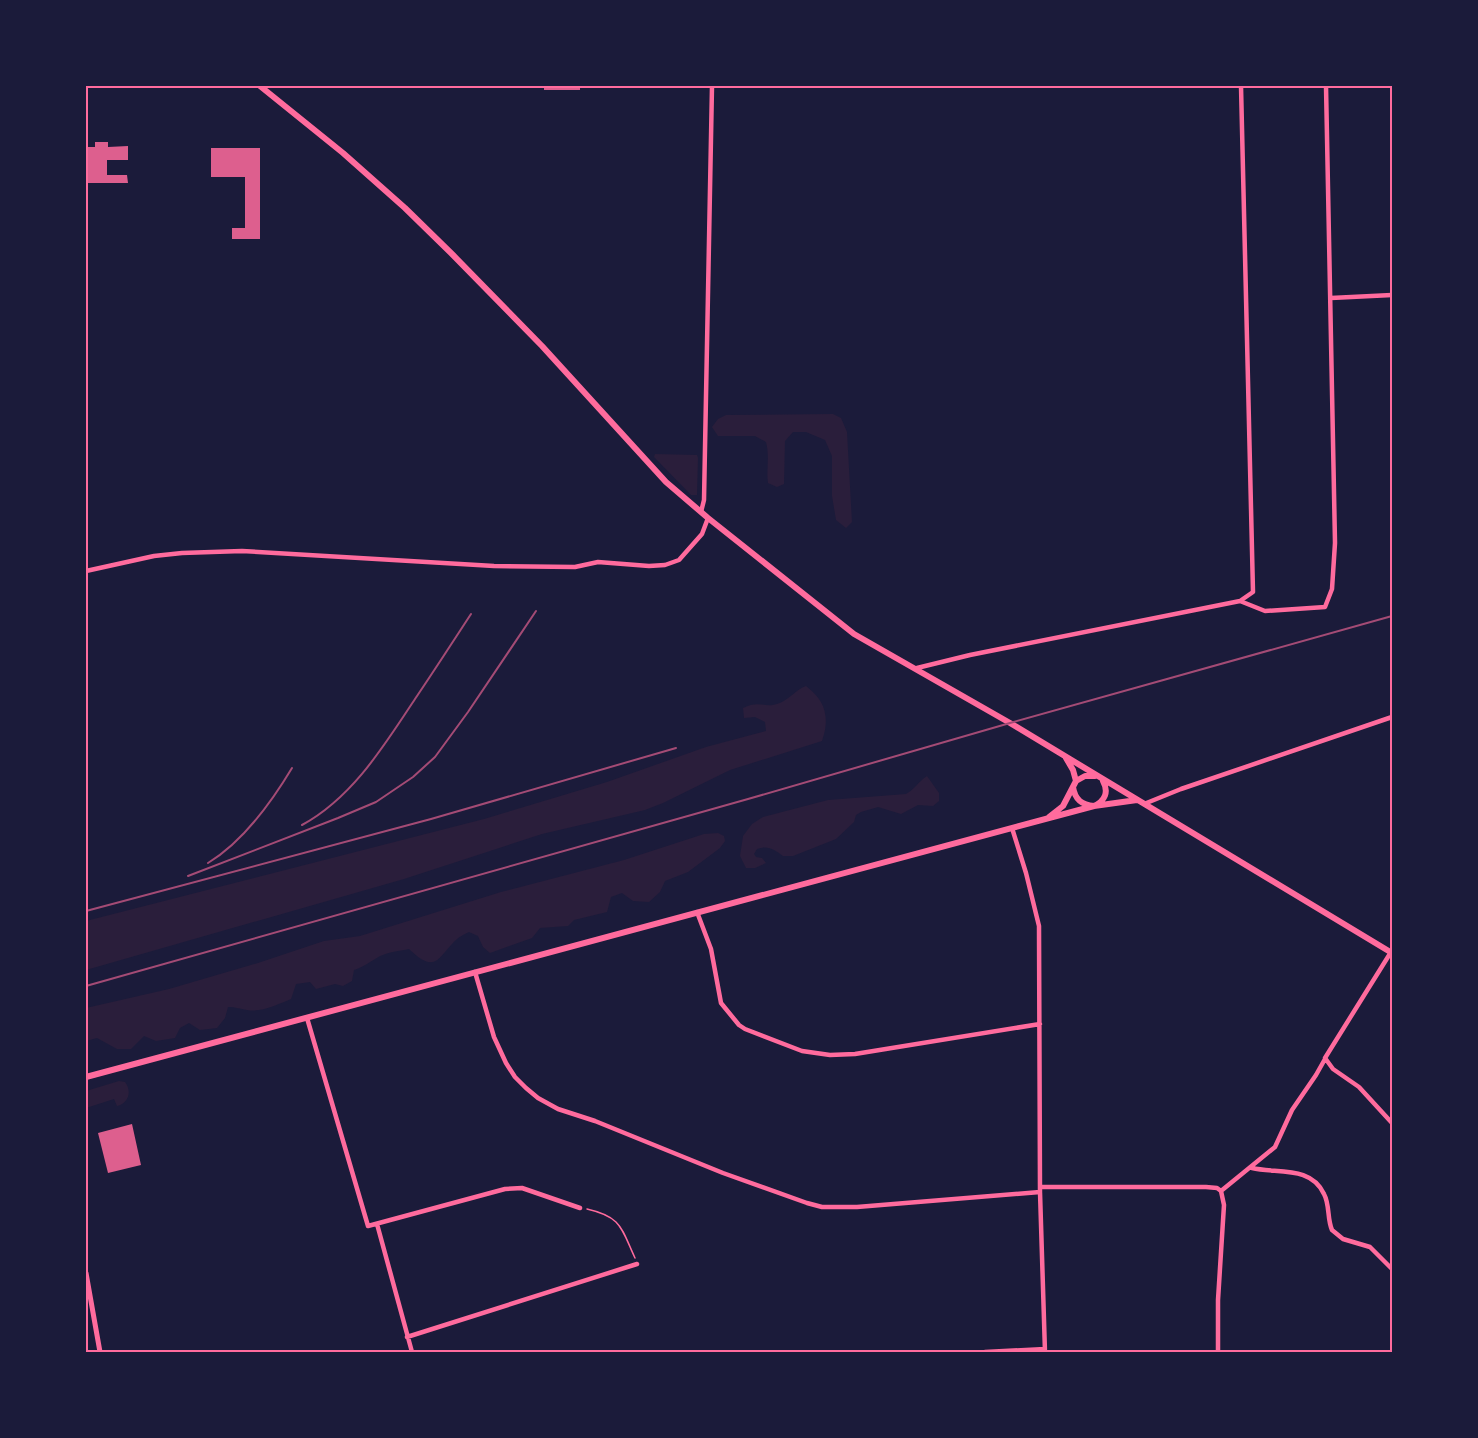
<svg xmlns="http://www.w3.org/2000/svg" width="1478" height="1438" viewBox="0 0 1478 1438" font-family="'Playfair Display',serif">
<rect width="100%" height="100%" fill="#1b1b3a"/>
<path fill="#2a1e3b" d="M 833,414 L 841,418 L 847,432 L 852,522 L 846,528 L 836,520 L 832,496 L 832,456 L 825,440 L 806,432 L 793,432 L 785,441 L 784,484 L 777,487 L 768,483 C 766,469 770,457 766,442 L 755,436 L 718,436 L 712,427 L 718,419 L 726,415 Z
M 655,454 L 697,455 L 698,458 L 697,495 L 691,495 L 654,457 Z
M 806,686 C 826,701 830,718 822,741 L 730,770 L 663,803 L 645,810 L 542,834 L 404,879 L 86,970 L 86,921 L 484,819 L 607,782 L 706,747 L 766,731 L 765,722 L 755,717 L 744,718 L 743,708 C 759,700 764,708 777,704 C 788,701 795,690 806,686 Z
M 927,776 L 939,793 L 939,801 L 933,806 L 918,805 L 901,814 L 878,807 L 861,812 L 856,815 L 854,822 L 836,839 L 793,856 L 783,856 C 774,849 768,845 757,849 L 754,854 L 756,857 L 762,858 L 766,863 L 755,868 L 746,868 L 740,856 L 743,836 L 752,824 L 763,817 L 828,800 L 906,794 C 915,789 918,782 927,776 Z
M 718,833 L 724,836 L 725,841 L 720,848 L 688,872 L 665,881 L 660,892 L 649,902 L 633,901 L 622,893 L 611,897 L 607,912 L 574,920 L 568,926 L 540,928 L 532,938 L 490,953 L 483,947 L 478,936 L 469,932 C 465,934 460,936 457,939 C 438,956 437,976 409,949 C 399,951 389,952 380,956 C 371,961 364,967 354,970 L 352,981 L 343,986 L 335,984 L 316,989 L 310,982 L 296,984 L 291,999 C 279,1004 260,1013 247,1010 C 240,1009 236,1007 228,1007 L 225,1018 L 217,1028 L 200,1030 L 189,1023 L 180,1028 L 175,1038 L 156,1041 L 144,1036 L 131,1049 L 117,1049 L 97,1038 L 86,1041 L 86,1008 L 169,989 L 258,963 L 324,941 L 360,936 L 501,892 L 624,860 L 704,834 Z
M 119,1081 L 125,1082 C 132,1091 129,1103 117,1106 L 114,1099 L 86,1108 L 86,1091 Z"/>
<path fill="#dd5f8e" d="M 544,86 L 580,86 L 580,90 L 544,90 Z
M 95,142 L 108,142 L 108,147 L 128,146 L 128,160 L 107,160 L 107,175 L 127,175 L 128,183 L 88,183 L 86,185 L 86,173 L 88,173 L 86,147 L 95,147 Z
M 211,148 L 260,148 L 260,239 L 232,239 L 232,228 L 245,228 L 245,177 L 211,177 Z
M 132,1124 L 141,1165 L 108,1173 L 98,1133 Z"/>
<g fill="none" stroke-linecap="round" stroke-linejoin="round">
<path stroke="#ff6b9d" stroke-width="1.5" d="M 587,1209 C 622,1217 621,1228 635,1258"/>
<path stroke="#ff6b9d" stroke-width="4.5" d="M 1331,298 L 1392,295
M 701,512 L 704,500 L 712,86
M 86,571 L 154,556 L 182,553 L 242,551 L 494,566 L 575,567 L 598,562 L 649,566 L 665,565 L 679,560 L 702,534 L 708,518
M 1240,601 L 1265,611 L 1325,607 L 1332,589 L 1335,543 L 1326,86
M 917,668 L 970,655 L 1240,601 L 1253,592 L 1241,86
M 1144,804 L 1181,789 L 1392,717
M 1012,828 L 1026,873 L 1039,926 L 1040,1192 L 1045,1352
M 697,912 L 711,949 L 721,1003 L 739,1025 L 745,1029 L 802,1051 L 830,1055 L 855,1054 L 1040,1024
M 1391,952 L 1325,1058 L 1333,1069 L 1359,1087 L 1392,1123
M 475,972 L 494,1037 L 506,1063 L 515,1077 L 526,1088 L 538,1098 L 558,1109 L 595,1121 L 723,1173 L 807,1203 L 822,1207 L 857,1207 L 1040,1192
M 307,1018 L 368,1226 L 505,1189 L 522,1188 L 580,1208
M 1252,1168 C 1276,1174 1311,1165 1324,1194 C 1330,1205 1327,1219 1332,1230 L 1343,1239 L 1370,1247 L 1392,1269
M 1040,1187 L 1206,1187 L 1217,1188 L 1221,1191
M 1221,1191 L 1275,1147 L 1292,1110 L 1316,1075 L 1325,1059
M 377,1224 L 412,1352
M 407,1337 L 637,1264
M 985,1352 L 1045,1349
M 1218,1352 L 1218,1300 L 1224,1205 L 1221,1191"/>
<path stroke="#ff6b9d" stroke-width="5" d="M 86,1273 L 100,1352"/>
<path stroke="#ff6b9d" stroke-width="6" d="M 260,86 L 343,153 L 405,208 L 453,255 L 542,346 L 666,482 L 708,518 L 854,634 L 1010,723 L 1392,953
M 1076,781 L 1085,776 L 1095,776
M 1073,787 C 1075,800 1082,805 1094,806 C 1105,801 1109,792 1103,781
M 1049,817 L 1063,806 L 1076,781 L 1073,770 L 1066,758
M 86,1077 L 1094,806 L 1137,800"/>
<path stroke="#a44b75" stroke-width="2" d="M 302,825 C 352,798 384,746 415,699 C 434,671 452,643 471,614
M 208,863 C 244,841 271,803 292,768
M 188,876 L 338,818 L 376,802 L 413,777 L 435,757 L 468,712 L 536,611
M 86,911 L 431,819 L 676,748
M 86,986 L 748,799 L 1010,723 L 1392,616"/>
</g>
<rect width="1478" height="1438" fill="none" stroke="#1b1b3a" stroke-width="174"/>
<rect x="87" y="87" width="1304" height="1264" fill="none" stroke="#ff6b9d" stroke-width="2"/>
</svg>
